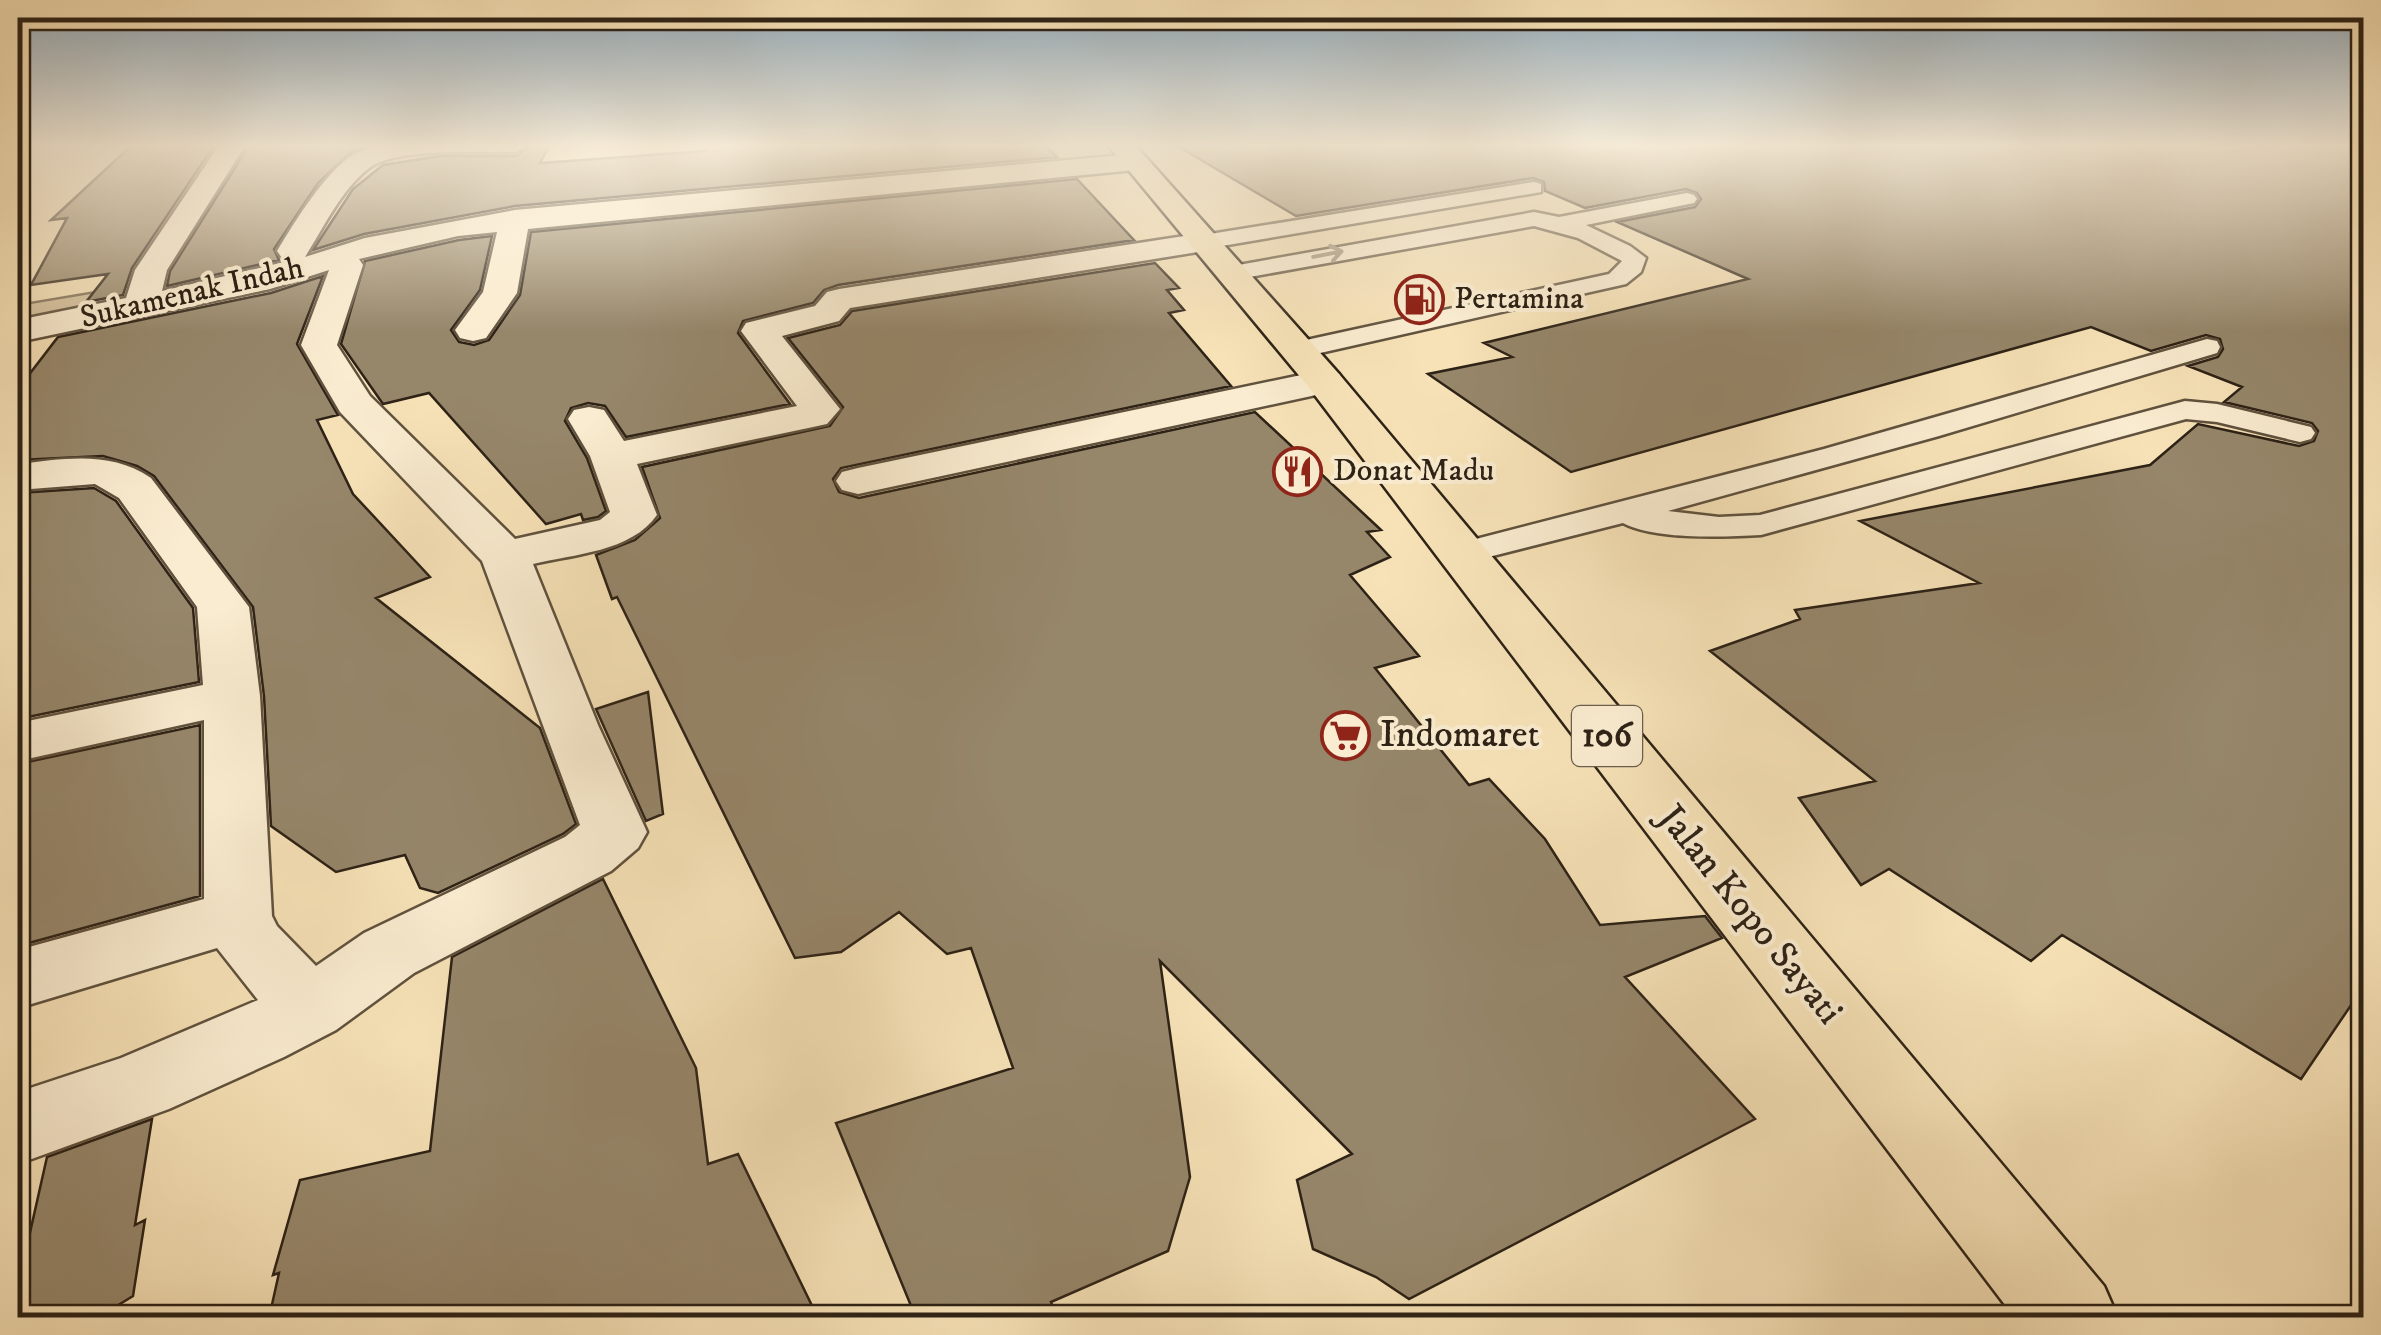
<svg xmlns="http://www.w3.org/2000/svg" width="2381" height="1335" viewBox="0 0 2381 1335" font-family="'IM FELL DW Pica',serif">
<rect width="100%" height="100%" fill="#f7e2b7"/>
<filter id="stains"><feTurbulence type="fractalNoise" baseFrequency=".002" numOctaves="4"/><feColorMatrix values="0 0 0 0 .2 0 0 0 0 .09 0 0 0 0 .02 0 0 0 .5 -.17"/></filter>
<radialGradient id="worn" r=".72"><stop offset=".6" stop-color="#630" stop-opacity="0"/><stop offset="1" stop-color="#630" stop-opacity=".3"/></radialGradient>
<path fill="#d5c19c" stroke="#817259" stroke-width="2.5" d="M 326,260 L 160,303 L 18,331 L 18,305 L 280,261 Z"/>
<path fill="#96866a" stroke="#2d2216" stroke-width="2.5" d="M 133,144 L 215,144 L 132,268 L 123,295 L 86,302 L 108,274 L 31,285 L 67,218 L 51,220 Z
M 250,144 L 372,144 L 351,152 L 318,183 L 274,249 L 279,260 L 167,286 L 170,271 Z
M 533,144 L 550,144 L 540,163 L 705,151 L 707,144 L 1044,144 L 1057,157 L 515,206 L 364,234 L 313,250 L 353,189 L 383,165 L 440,156 L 516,156 Z
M 1174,144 L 2364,144 L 2364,986 L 2301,1079 L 2062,935 L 2031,961 L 1889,869 L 1861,885 L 1799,798 L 1875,781 L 1710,651 L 1800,619 L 1795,610 L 1979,583 L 1860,521 L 2150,465 L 2198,424 L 2299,446 L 2314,441 L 2318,431 L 2312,423 L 2224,402 L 2242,387 L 2188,366 L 2218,357 L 2223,349 L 2220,339 L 2206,335 L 2151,351 L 2091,327 L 1571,472 L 1428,374 L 1512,357 L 1484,343 L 1748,279 L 1617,222 L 1695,207 L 1701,199 L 1697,193 L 1686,189 L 1585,208 L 1545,191 L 1544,182 L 1533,178 L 1296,216 Z
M 1077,179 L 1134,240 L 838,285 L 824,290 L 813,303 L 743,321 L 738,333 L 790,404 L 626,437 L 605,406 L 588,403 L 571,408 L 565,421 L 587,458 L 606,511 L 598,517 L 583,520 L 581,514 L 546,524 L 429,393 L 383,404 L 341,344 L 365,261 L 459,240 L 492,236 L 480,290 L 451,330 L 459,342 L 474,345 L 489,340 L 520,295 L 531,232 Z
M 1155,263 L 1179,288 L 1167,290 L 1184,310 L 1169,313 L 1231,386 L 841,468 L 833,479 L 839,492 L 859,498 L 1255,412 L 1381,530 L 1367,532 L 1390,557 L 1350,575 L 1419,656 L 1375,668 L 1469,785 L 1489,779 L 1545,839 L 1600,925 L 1705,916 L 1722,938 L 1625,977 L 1755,1119 L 1409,1299 L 1376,1277 L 1313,1249 L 1297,1180 L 1352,1154 L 1160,961 L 1190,1177 L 1168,1251 L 1051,1302 L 1057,1318 L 916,1318 L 836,1123 L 1013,1068 L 971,948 L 947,954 L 899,912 L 841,952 L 795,958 L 617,597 L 612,599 L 596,555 L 635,540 L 660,518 L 642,467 L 830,426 L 843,407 L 788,338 L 840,325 L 852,311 Z
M 323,276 L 297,344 L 338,415 L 317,420 L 353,494 L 430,577 L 376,598 L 540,728 L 576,824 L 563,834 L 438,893 L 420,888 L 405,855 L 336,872 L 271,826 L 264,696 L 253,607 L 154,476 L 137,466 L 103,456 L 18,460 L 18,389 L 58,337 L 271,293 Z
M 94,488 L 116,501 L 193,608 L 199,682 L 18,719 L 18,493 Z
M 648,692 L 663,814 L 646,821 L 596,709 Z
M 200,725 L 200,896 L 18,946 L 18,764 Z
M 603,879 L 696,1068 L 708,1164 L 738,1154 L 818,1318 L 269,1318 L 279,1273 L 273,1275 L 300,1180 L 430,1151 L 452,957 Z
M 152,1119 L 135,1225 L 145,1220 L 133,1296 L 97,1318 L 18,1318 L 18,1286 L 47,1157 Z"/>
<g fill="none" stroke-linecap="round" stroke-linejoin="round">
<defs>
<path id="lane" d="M 1534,182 L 1541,184 L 1541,192 L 1204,249 L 1193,242 L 1204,235 Z
M 1687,193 L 1694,195 L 1697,199 L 1694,203 L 1586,225 L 1630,246 L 1646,258 L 1641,272 L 1626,284 L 1298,358 L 1288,356 L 1284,350 L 1288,344 L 1609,274 L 1622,261 L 1578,238 L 1534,226 L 1233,280 L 1221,273 L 1233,266 L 1534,212 L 1559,217 Z
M 2207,339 L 2217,341 L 2220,347 L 2217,353 L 1939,436 L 1668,511 L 1719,517 L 1760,515 L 2185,401 L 2217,404 L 2311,427 L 2315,433 L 2311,439 L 2300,442 L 2217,422 L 2186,419 L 1761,535 C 1723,537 1655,540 1623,523 L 1461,564 L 1449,560 L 1443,553 L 1449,546 L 1824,449 Z"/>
<path id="street" d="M 220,144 L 246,144 L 167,270 L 162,291 L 293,260 L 282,258 L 277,251 C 294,223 325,172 353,155 C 386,135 487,144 529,144 L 516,152 C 480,153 397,147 369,168 C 341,190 324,227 305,257 L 365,238 L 515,210 L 1135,154 L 1148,162 L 1135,170 L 528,229 L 517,293 L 486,338 L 473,341 L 460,338 L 455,330 L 483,292 L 497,232 L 458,236 L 359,259 L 363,265 L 337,345 L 370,396 L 515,539 L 600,520 L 610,512 L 590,456 L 568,419 L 574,410 L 589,407 L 604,410 L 624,441 L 797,406 L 741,331 L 746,323 L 815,306 L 827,292 L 839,289 L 1204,233 L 1215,235 L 1220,242 L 1215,249 L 1204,251 L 850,308 L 839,321 L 782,336 L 840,409 L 827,424 L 813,427 L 637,464 L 657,515 C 631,552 574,554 533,564 L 598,725 L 647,832 L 638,848 L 611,871 L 414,973 L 336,1030 L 284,1057 L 169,1109 L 18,1164 L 18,1092 L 121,1058 L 258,1000 L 217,948 L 18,1008 L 18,950 L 204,899 L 204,720 L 18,761 L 18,723 L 203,685 L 197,607 L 119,498 L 95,484 L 18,490 L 18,464 C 64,459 110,450 151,478 L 249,607 L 260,696 L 272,916 L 277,926 L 316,966 L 364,933 L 565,837 L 580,825 L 482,561 L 340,412 L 301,345 L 329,270 L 270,289 L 18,342 L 18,320 L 126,298 L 135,270 Z
M 1325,370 L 1339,374 L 1344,382 L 1339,390 L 858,494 L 842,490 L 836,481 L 842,472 L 858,468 Z"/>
<path id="primary" d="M 1107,144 L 1134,144 L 1339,374 L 2104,1286 L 2118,1318 L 2015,1318 L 1311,390 Z"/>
</defs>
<use href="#lane" stroke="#60523e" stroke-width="5"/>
<use href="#street" stroke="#60523e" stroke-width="5"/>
<use href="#primary" stroke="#2d2216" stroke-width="5"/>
<use href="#lane" fill="#faecd0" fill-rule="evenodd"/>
<use href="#street" fill="#faecd0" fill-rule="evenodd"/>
<use href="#primary" fill="#f7e2b7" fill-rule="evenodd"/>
</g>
<defs><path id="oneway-shaft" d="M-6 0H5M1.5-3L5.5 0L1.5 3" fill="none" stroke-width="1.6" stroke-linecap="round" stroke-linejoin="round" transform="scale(2.5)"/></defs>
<use stroke="#9e917c" href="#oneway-shaft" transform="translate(1328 254) rotate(-11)"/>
<linearGradient id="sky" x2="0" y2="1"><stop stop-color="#92acbe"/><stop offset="0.44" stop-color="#fbf2df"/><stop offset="1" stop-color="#fbf2df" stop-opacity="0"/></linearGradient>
<rect width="2381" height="331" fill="url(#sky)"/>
<defs>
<symbol id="fuel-ring" viewBox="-11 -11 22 22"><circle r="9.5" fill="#faecd0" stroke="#8f2418" stroke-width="1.5"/><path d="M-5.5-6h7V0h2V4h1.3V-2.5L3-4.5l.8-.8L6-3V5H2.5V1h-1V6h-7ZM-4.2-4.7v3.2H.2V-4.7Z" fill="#8f2418"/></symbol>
<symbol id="restaurant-ring" viewBox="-11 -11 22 22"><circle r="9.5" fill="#faecd0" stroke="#8f2418" stroke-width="1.5"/><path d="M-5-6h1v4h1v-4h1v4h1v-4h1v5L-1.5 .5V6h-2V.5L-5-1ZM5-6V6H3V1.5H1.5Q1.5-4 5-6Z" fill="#8f2418"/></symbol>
<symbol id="supermarket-ring" viewBox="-11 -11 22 22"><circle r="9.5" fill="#faecd0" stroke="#8f2418" stroke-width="1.5"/><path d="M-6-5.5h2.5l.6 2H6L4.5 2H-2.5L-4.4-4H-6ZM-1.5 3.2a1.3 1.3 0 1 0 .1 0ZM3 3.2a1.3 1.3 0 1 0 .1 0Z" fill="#8f2418"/></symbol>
</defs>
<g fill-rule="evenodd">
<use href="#fuel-ring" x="1392" y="272" width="55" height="55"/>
<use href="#restaurant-ring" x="1270" y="444" width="55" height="55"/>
<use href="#supermarket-ring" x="1318" y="708" width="55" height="55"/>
</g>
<g text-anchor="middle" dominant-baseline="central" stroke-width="8" stroke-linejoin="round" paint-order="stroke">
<g font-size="32" fill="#2d2216" stroke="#faecd0">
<text transform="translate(192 293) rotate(-13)">Sukamenak Indah</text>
</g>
<g font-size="32" fill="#2d2216" stroke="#faecd0" text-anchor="start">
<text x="1454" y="299">Pertamina</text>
<text x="1333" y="471">Donat Madu</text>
</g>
<rect fill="#faecd0" stroke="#6a5f4e" stroke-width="2.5" x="1572" y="706" width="70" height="60" rx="8"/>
<g font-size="35" font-weight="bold" fill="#2d2216">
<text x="1607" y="736">106</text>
</g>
<g font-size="38" fill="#2d2216" stroke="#faecd0" text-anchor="start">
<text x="1380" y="735">Indomaret</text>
</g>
<g font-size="38" fill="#2d2216" stroke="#faecd0">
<text transform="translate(1750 915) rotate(51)">Jalan Kopo Sayati</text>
</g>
</g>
<rect width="2381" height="1335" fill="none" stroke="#f7e2b7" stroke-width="60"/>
<rect x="20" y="20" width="2341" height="1295" fill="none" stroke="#2d2216" stroke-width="5"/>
<rect x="30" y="30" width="2321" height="1275" fill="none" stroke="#2d2216" stroke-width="2.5"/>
<rect width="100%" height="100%" filter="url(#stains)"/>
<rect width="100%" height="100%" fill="url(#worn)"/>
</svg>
